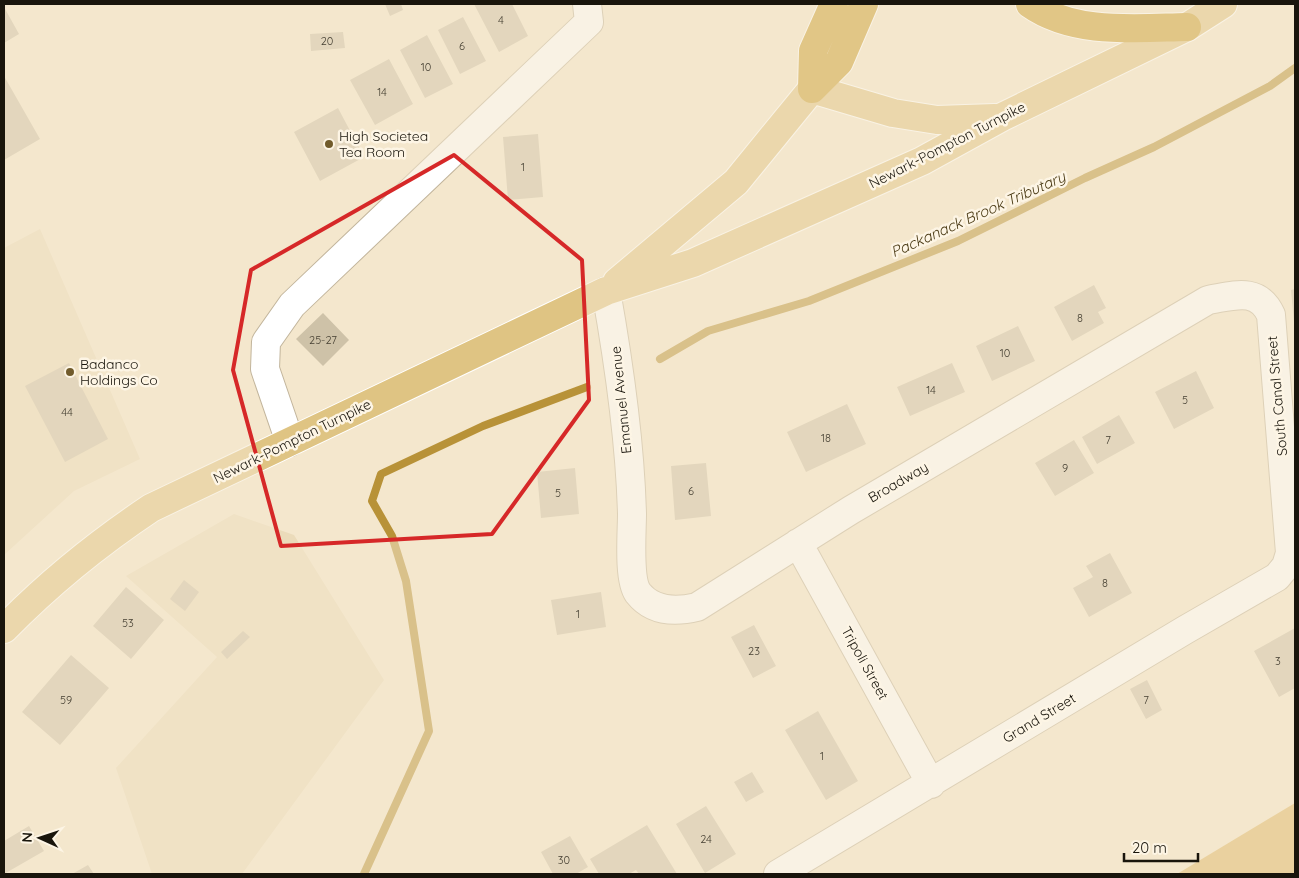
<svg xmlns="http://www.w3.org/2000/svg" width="1299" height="878" viewBox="0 0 1299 878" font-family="Quicksand,sans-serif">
<rect width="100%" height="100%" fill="#f4e7cd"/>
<path fill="#ebdbba" d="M 40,229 L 140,459 L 74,491 L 4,555 L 4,248 Z
M 234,514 L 294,535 L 384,680 L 242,874 L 152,874 L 116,768 L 217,657 L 126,576 Z"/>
<path fill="#ddb766" d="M 1295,803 L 1295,874 L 1177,874 Z"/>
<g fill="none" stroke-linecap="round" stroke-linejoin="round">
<path stroke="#b89238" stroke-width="8" d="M 660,359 L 708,331 L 809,301 L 958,241 L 1085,178 L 1154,147 L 1270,86 L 1295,68
M 364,874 L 429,731 L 406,581 L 392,536 L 372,501 L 381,474 L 483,426 L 587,387"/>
</g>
<path fill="#cec2a8" d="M 385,4 L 401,4 L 403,10 L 390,16 Z
M 474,4 L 512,4 L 528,36 L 499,52 Z
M 4,7 L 19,34 L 4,43 Z
M 463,17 L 486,61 L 460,74 L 438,30 Z
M 343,32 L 345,48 L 311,51 L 310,34 Z
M 427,35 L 453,84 L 425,98 L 400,50 Z
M 389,59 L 413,104 L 375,125 L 350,80 Z
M 4,76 L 40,139 L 4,160 Z
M 338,108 L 364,157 L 320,181 L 294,132 Z
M 538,134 L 543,197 L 508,200 L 503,137 Z
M 1094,285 L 1106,308 L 1098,312 L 1104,323 L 1072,341 L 1054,307 Z
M 1295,289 L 1295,322 L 1294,322 L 1291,290 Z
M 323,313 L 349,340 L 323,366 L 296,339 Z
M 1018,326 L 1035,361 L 992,381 L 976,346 Z
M 69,363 L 108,439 L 65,462 L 25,386 Z
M 952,363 L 965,392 L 910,416 L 897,387 Z
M 1196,371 L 1214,408 L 1174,429 L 1155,392 Z
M 847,404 L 866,444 L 806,472 L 787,432 Z
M 1119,415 L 1135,443 L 1097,464 L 1082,437 Z
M 1074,440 L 1094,473 L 1055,496 L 1035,463 Z
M 706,463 L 711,516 L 675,520 L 671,466 Z
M 575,468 L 579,514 L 541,518 L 537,472 Z
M 1110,553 L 1132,593 L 1089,617 L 1073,588 L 1093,577 L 1086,566 Z
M 184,580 L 199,592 L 185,611 L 170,599 Z
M 126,587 L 164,620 L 131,659 L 93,626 Z
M 601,592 L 606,627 L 557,635 L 551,600 Z
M 754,625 L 776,666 L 753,678 L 731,637 Z
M 1295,628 L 1295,688 L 1279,697 L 1254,651 Z
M 243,631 L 250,637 L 227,659 L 221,652 Z
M 71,655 L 109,688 L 60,745 L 22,712 Z
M 1147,680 L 1162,710 L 1146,719 L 1130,689 Z
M 818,711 L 858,781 L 826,800 L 785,730 Z
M 752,772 L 764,792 L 746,802 L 734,782 Z
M 706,806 L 736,854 L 705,873 L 676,824 Z
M 647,825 L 677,874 L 639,874 L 636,870 L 629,874 L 599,874 L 590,859 Z
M 29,826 L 44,851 L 4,874 L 4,841 Z
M 570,836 L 588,867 L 576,874 L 553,874 L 541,852 Z
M 88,865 L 94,874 L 72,874 Z"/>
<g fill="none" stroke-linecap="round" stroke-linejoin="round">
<defs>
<path id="minor" d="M 606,291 C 619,364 630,439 632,514 C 632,532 628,579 638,593 C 653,612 676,612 697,607 L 851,510 L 1208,300 C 1233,296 1258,286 1271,315 L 1290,553 L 1286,566 L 1277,577 L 1185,630 L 778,874
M 290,442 L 265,369 L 266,342 L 292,305 L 589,22 L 587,4
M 798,543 L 931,784"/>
<path id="major" d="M 617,282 L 736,182 L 812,89 L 893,113 L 937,120 L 995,118
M 4,629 C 49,583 97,544 151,508 L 606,291 L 693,263 L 922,161 L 1002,117 L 1187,27 L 1223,4"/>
<path id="highway" d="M 1030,4 C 1074,35 1136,28 1187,27
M 812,89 L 839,62 L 864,4
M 812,89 L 813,51 L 834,4"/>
</defs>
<use href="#minor" stroke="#c2b59c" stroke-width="30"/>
<use href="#major" stroke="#fff" stroke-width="30"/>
<use href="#highway" stroke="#fff" stroke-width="30"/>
<use href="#minor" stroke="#fff" stroke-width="28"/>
<use href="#major" stroke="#dfc483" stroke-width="28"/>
<use href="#highway" stroke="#ca9d30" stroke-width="28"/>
</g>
<path d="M0 0H1299V878H0ZM 454,155 L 582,260 L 589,400 L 492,534 L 281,546 L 233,370 L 251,270 Z" fill="#f4e7cd" fill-opacity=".55" fill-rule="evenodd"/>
<path fill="none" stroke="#d62828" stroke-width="4" stroke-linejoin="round" d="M 454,155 L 582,260 L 589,400 L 492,534 L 281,546 L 233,370 L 251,270 Z"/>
<g fill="#715b2b" stroke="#fdf5e5" stroke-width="2">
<circle cx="329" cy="144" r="5"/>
<circle cx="70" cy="372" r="5"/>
</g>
<g text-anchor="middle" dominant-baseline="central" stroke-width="5" stroke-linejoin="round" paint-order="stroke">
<g font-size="11" fill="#464033">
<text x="501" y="20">4</text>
<text x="327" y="41">20</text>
<text x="462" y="46">6</text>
<text x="426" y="67">10</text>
<text x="382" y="92">14</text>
<text x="523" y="167">1</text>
<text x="1080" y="318">8</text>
<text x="323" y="340">25-27</text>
<text x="1005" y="353">10</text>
<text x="931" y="390">14</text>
<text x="1185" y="400">5</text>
<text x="67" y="412">44</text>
<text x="826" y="438">18</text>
<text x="1108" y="440">7</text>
<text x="1065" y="468">9</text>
<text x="691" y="491">6</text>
<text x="558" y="493">5</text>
<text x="1105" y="583">8</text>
<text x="578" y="614">1</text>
<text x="128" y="623">53</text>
<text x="754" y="651">23</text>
<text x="1278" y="661">3</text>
<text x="66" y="700">59</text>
<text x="1146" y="700">7</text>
<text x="822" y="756">1</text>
<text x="706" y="839">24</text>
<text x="564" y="860">30</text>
</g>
<g font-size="14" fill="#19150c" stroke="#fdf5e5" text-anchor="start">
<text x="339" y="136">High Societea<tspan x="339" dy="16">Tea Room</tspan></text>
<text x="80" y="364">Badanco<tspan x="80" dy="16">Holdings Co</tspan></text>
</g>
<g font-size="14" fill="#19150c" stroke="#fdf5e5">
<text transform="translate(947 145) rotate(-27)">Newark-Pompton Turnpike</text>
<text transform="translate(1277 396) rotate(-95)">South Canal Street</text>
<text transform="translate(621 400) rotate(-96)">Emanuel Avenue</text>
<text transform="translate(292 441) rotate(-26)">Newark-Pompton Turnpike</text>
<text transform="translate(898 482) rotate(-30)">Broadway</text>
<text transform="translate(865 663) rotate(61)">Tripoli Street</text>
<text transform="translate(1039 718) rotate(-31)">Grand Street</text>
</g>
<g font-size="15" font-style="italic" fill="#4a3a14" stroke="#fdf5e5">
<text transform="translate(978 214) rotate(-24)">Packanack Brook Tributary</text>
</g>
</g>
<rect width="1299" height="878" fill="none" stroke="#19150c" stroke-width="10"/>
<g transform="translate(40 838) rotate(273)" stroke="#fdf5e5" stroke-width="4" paint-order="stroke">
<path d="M0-4L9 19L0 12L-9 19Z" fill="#19150c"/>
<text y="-8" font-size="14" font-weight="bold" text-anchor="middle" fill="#19150c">N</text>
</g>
<path d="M1124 853v8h74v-8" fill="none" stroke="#19150c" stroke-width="2.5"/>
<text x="1132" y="853" font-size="15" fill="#19150c" stroke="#fdf5e5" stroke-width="4" paint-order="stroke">20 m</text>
</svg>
